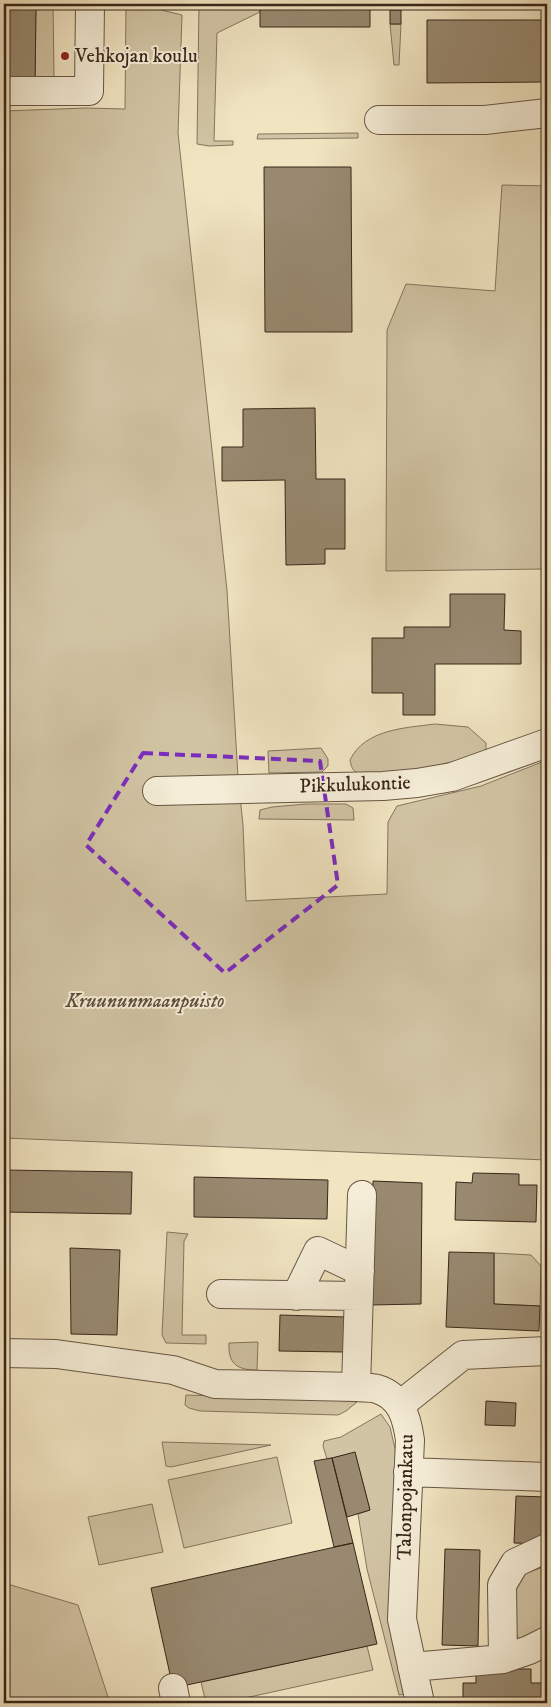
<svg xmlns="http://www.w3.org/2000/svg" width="551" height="1707" viewBox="0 0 551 1707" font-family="'IM FELL DW Pica',serif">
<rect width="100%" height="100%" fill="#f0e4c1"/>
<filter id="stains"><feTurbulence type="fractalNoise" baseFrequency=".004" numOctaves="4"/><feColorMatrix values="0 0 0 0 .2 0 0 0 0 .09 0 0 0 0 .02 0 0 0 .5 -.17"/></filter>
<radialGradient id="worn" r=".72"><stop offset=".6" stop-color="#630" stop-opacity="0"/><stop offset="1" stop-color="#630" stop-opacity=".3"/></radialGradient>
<path fill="#d1c4a4" stroke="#85755e" d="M 36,4 L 53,4 L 54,78 L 35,84 Z
M 126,4 L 137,4 L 182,15 L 178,133 L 227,590 L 238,777 L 243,825 L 246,901 L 387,894 L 388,822 L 397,806 L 481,786 L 547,760 L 547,1160 L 4,1138 L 4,111 L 86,108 L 125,109 Z
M 199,4 L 260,4 L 260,12 L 217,33 L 214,141 L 233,141 L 233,145 L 209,146 L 197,144 Z
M 390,24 L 401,24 L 399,65 L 394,65 Z
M 358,133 L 358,138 L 257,139 L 258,134 Z
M 502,185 L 547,186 L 547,569 L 386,571 L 387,330 L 406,284 L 495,291 Z
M 435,724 L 468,727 L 486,743 L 486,751 C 450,764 415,772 377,773 C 371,773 362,775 358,773 C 352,771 351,765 350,760 C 365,729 405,728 435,724 Z
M 321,748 L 328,759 L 328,766 L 322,772 L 269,773 L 268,751 Z
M 306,804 L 346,804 L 353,808 L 354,820 L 259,819 L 260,810 L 272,807 Z
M 167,1232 L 188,1234 L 184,1241 L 182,1335 L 206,1335 L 206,1344 L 166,1343 L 162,1335 Z
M 494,1253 L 531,1255 L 541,1266 L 540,1306 L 494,1304 Z
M 258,1342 L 257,1370 C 237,1370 228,1364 229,1343 Z
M 186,1395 L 338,1400 L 357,1402 L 346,1411 L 338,1415 L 200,1411 L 189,1408 L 185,1405 Z
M 381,1414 L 390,1427 L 396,1453 L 391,1623 L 393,1643 L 405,1694 L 399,1695 L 367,1569 L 358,1514 L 370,1510 L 355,1453 L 327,1459 L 323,1446 L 324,1441 L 341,1437 Z
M 162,1442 L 271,1445 L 171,1467 L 166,1466 Z
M 277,1457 L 292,1523 L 184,1548 L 168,1480 Z
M 152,1504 L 163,1552 L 99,1565 L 88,1517 Z
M 547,1566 L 547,1632 L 521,1641 L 514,1633 L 515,1576 Z
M 4,1583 L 78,1605 L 110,1703 L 4,1703 Z
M 367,1646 L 373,1670 L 222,1703 L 206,1703 L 201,1682 Z"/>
<path fill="#988970" stroke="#392619" d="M 4,4 L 36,4 L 35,84 L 4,84 Z
M 260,4 L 370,4 L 370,27 L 260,27 Z
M 390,10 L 401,10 L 401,24 L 390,24 Z
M 427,20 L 547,20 L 547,82 L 427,83 Z
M 264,167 L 351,167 L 352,332 L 265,332 Z
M 315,408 L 316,479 L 345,479 L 345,549 L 325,549 L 325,564 L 286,565 L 285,480 L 222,481 L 222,447 L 243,447 L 243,409 Z
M 450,594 L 505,594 L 504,630 L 521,631 L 521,664 L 435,664 L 435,715 L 403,715 L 403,693 L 372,693 L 372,638 L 404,638 L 404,627 L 450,627 Z
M 4,1170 L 132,1172 L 131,1214 L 4,1212 Z
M 473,1173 L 519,1174 L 519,1185 L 537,1185 L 536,1222 L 455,1220 L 456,1182 L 472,1183 Z
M 194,1177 L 328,1180 L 327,1219 L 194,1217 Z
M 373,1181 L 422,1183 L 421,1304 L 369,1305 Z
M 70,1248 L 120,1250 L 117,1335 L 71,1334 Z
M 449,1252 L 494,1253 L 494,1304 L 540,1306 L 539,1331 L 446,1327 Z
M 280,1315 L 346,1317 L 344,1352 L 279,1351 Z
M 543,1365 L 547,1365 L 547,1404 L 543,1404 Z
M 486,1401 L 516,1403 L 515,1426 L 485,1425 Z
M 355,1452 L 370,1510 L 347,1517 L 332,1458 Z
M 332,1458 L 353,1543 L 334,1547 L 314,1461 Z
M 516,1496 L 546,1497 L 544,1544 L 514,1543 Z
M 353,1543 L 377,1644 L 173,1688 L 151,1588 Z
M 445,1549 L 480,1550 L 478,1646 L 442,1645 Z
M 476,1669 L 531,1669 L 531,1683 L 547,1683 L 547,1703 L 463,1703 L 463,1683 L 476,1683 Z"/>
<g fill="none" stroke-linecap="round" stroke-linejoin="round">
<defs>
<path id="minor" d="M 4,91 L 89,91 L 90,4
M 379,120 L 485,120 L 547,113
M 157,791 L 383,786 L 417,783 L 452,777 L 547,743
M 221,1294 L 359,1296
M 296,1296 L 318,1251 L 360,1271
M 4,1353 L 56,1354 L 173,1370 L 215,1384 L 356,1387 C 363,1388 370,1387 377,1389 C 401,1396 407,1418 410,1440 L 402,1619 L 420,1703
M 356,1387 L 362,1195
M 400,1405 L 463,1355 L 547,1351
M 408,1472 L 547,1477
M 503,1659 L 502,1585 L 515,1563 L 547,1548
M 412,1667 L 503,1659 L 529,1650 L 547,1641
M 173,1688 L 176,1703"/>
</defs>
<use href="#minor" stroke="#675643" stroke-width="30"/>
<use href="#minor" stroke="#f5edd7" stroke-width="28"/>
</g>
<path fill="none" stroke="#7b2cbf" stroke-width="4" stroke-dasharray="10 6" stroke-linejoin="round" d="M 143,753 L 320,761 L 338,885 L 225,973 L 86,845 Z"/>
<circle fill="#8f2418" stroke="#f5edd7" stroke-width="2" cx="65" cy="56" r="5"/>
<g text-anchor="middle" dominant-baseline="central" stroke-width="4" stroke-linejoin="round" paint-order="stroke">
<g font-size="20" fill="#392619" stroke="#f5edd7" text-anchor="start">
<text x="75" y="56">Vehkojan koulu</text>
</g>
<g font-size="20" fill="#392619" stroke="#f5edd7">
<text transform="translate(355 785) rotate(-2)">Pikkulukontie</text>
<text transform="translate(406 1497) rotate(-89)">Talonpojankatu</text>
</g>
<g font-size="20" font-style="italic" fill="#5f4e3c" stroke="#f5edd7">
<text x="145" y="1001">Kruununmaanpuisto</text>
</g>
</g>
<rect width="551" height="1707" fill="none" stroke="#f0e4c1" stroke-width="20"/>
<rect x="5" y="5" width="541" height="1697" fill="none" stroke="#392619" stroke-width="2.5"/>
<rect x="10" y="10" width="531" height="1687" fill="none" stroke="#392619"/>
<rect width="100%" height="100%" filter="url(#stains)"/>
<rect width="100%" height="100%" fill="url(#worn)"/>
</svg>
